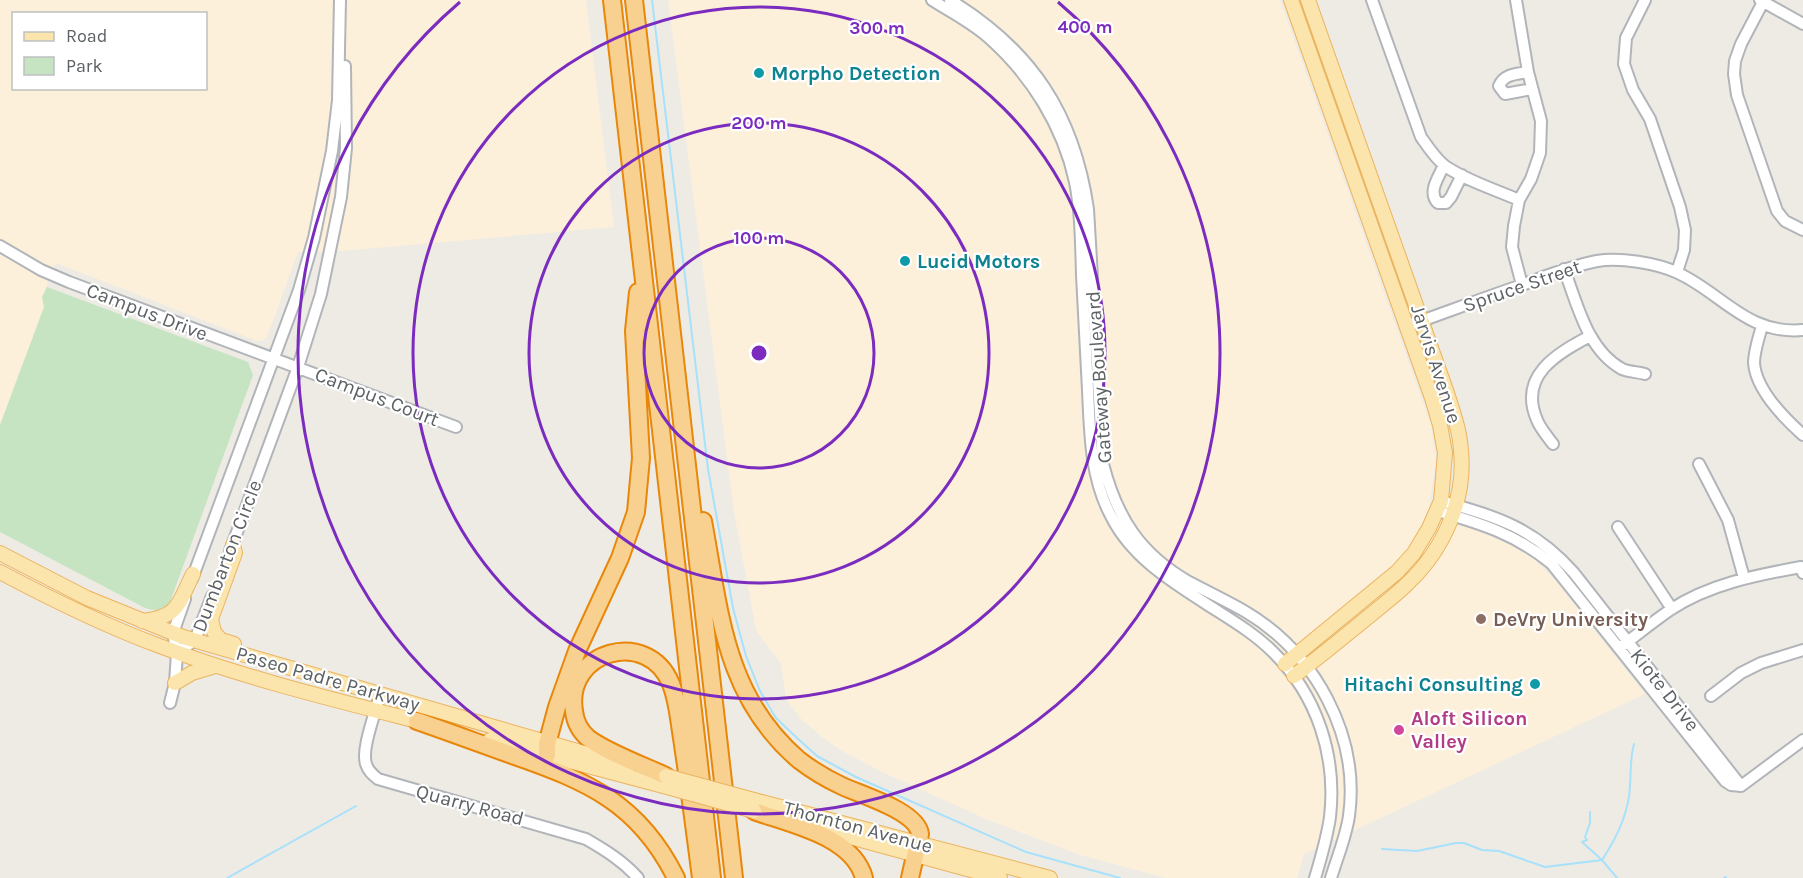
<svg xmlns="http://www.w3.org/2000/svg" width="1803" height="878" viewBox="0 0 1803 878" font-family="Karla,sans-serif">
<rect width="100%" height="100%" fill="#eeebe4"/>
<path fill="#fcf0db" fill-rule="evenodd" d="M 0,0 L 586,0 L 614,227 L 341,251 L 298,252 L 267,337 L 262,341 L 257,341 L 56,263 L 42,297 L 44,307 L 0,425 ZM 14,14 L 206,14 L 206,88 L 14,88 Z
M 668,0 L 1280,0 L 1431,425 L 1436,462 L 1428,514 L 1488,533 L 1528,553 L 1556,581 L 1645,694 L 1304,854 L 1297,878 L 1166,878 L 1080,855 L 986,819 L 882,772 L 842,751 L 822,737 L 802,720 L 786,699 L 781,664 L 756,630 L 734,512 Z"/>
<path fill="#c6e4c2" d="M 47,287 L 248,362 L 253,375 L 170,602 C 164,612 155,611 145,608 L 0,532 L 0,425 L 44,307 L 42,297 Z"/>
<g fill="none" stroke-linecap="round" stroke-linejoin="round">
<path stroke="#a7e1fb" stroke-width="2" d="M 652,0 L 708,469 L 733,608 L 746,656 L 760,691 L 776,718 L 797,738 L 817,756 L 856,777 L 1026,852 L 1120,878
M 1590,812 L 1590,823 L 1585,837 L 1587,840 L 1582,842 L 1602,860 L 1617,878
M 1382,849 L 1417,851 L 1456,843 L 1464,843 L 1482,850 L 1499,851 L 1545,867 L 1602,860 C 1616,839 1629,812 1630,786 C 1631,772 1630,758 1634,744
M 227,878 L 356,806
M 1724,878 L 1726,877"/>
<defs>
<path id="minor" d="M 932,0 C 951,12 971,22 988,37 C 1031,75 1063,126 1075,182 C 1081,212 1081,244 1082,275 C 1084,313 1086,351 1088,390 C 1090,432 1090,477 1111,516 C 1131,556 1169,580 1205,603 C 1228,618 1253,632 1273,652 C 1317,695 1337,756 1330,817 C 1327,838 1321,858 1315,878
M 950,0 C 1032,50 1074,114 1088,209 L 1103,464 C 1117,518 1140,554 1189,582 C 1208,592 1227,601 1246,612 C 1315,653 1360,736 1349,816 C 1346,837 1337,858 1331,878
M 1372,0 L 1421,137 C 1428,147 1435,158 1445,166 C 1467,181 1494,189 1519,200
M 1516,0 L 1528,72 L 1541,121 L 1540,153 L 1531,179 L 1519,200 L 1514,226 L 1512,247 L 1522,285
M 1645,0 L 1626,38 L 1624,64 L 1633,90 L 1650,119 L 1680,207 L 1685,230 L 1684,250 L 1677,272
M 1760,0 L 1803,24
M 1763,2 L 1741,44 L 1735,61 L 1734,74 L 1737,95 L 1777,211 L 1785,221 L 1803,230
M 1528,72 C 1516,74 1504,74 1499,86 L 1505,94 L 1532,89
M 1444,165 C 1439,177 1427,192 1438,203 L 1446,203 L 1451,197 L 1462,175
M 0,246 L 41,270 L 69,282 L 456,427
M 1564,269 C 1577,303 1587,350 1622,369 C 1629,372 1638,372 1645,374
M 1407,326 C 1444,313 1481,299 1519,286 C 1544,277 1570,266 1597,261 C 1619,257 1657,263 1678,273 C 1723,294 1747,335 1803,330
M 1762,326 C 1759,337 1754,351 1754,363 C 1756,390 1784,418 1803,435
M 1553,444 C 1547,436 1540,428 1537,420 C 1518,376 1556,354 1590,336
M 1699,464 L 1728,520 L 1744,578
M 1441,501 C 1498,517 1534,528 1574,573 L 1741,786
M 1438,511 C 1482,524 1515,534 1551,563 L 1725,781 L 1731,785 L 1741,786 L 1803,740
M 1618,527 L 1672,609
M 230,551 L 298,367 L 321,294 L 341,197 L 346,148 L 345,66
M 192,579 L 299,290 L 314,238 L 332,151 L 338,100 L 340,0
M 1622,646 C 1638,634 1654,621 1670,610 C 1709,584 1757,575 1801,567 L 1803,573
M 177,653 L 195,640 L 212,596
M 380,694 C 376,712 361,748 366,764 C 368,771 373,775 378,779 L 586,839 C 605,850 623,861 638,878
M 1711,696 L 1741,673 L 1761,663 L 1803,650
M 170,703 L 175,683 L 177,653 L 173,633 L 185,599"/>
<path id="major" d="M 233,545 L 235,553 L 211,619 L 214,632 L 221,640 L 234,644
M 0,553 L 87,598 L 183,637 L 629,766
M 0,572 C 51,599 103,625 157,645 C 244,678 335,700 425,723
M 142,621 C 179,617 178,604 193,574
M 1285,664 L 1397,572 L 1414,553 L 1429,528 L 1441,501 L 1445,453 L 1440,425 L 1432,398 L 1291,0
M 1294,676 C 1321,656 1347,634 1373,613 C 1385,603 1397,594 1408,583 C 1443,550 1466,500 1461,451 C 1460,431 1453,412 1447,393 L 1308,0
M 175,683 L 192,673 L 215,666
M 490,740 L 667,787
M 754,800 L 1050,878
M 817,828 L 1000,878"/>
<path id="highway" d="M 612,0 L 712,878
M 634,0 L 734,878
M 703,521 C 720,612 724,696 799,760 C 812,770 827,779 842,786 C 861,795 917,811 920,834 L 910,878
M 417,721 C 449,732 481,744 512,755 C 587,781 639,803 676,878
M 547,755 L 547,744 L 557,707 L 577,651 L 620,558 L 636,512 L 641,458 L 634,331 L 638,292
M 666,776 C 644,766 606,752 588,738 C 580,731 575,721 574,711 C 564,651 648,627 671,684 C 678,701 679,721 682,738 C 689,785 695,831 701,878
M 754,811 C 790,824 853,836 864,878"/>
</defs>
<use href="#minor" stroke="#b1b5b9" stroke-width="14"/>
<use href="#major" stroke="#ebb360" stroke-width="16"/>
<use href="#highway" stroke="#e8870a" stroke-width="20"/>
<use href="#minor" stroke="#fff" stroke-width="10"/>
<use href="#major" stroke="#fbe5ac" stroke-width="14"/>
<use href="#highway" stroke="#f8d191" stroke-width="16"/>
<defs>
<path id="major-bridge" d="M 666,776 L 754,800
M 667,787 L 754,811"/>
</defs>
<use href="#major-bridge" stroke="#ebb360" stroke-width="16" stroke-linecap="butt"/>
<use href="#major-bridge" stroke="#fbe5ac" stroke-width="14"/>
</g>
<g fill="none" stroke="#7b2cbf" stroke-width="3">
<circle cx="759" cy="353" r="115"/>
<circle cx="759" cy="353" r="230"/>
<circle cx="759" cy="353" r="346"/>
<path d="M1058 2A461 461 0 1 1 460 2"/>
</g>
<g fill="#0f9aa8" stroke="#fff" stroke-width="2">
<circle cx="759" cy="73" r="6"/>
<circle cx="905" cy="261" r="6"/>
<circle cx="1535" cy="684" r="6"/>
</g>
<circle fill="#8d6e63" stroke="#fff" stroke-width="2" cx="1481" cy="619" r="6"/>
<circle fill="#d1479c" stroke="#fff" stroke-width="2" cx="1399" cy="730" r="6"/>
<g text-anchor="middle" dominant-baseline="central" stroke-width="4.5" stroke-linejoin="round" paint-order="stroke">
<g font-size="20" font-weight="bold" fill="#0d838f" stroke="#fff" text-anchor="start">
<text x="771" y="73">Morpho Detection</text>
<text x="917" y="261">Lucid Motors</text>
<text x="1523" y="684" text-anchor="end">Hitachi Consulting</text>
</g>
<g font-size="20" fill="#5c6164" stroke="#fff">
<text transform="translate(1522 286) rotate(-19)">Spruce Street</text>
<text transform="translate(147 312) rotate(21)">Campus Drive</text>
<text transform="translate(1436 364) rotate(72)">Jarvis Avenue</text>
<text transform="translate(1099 377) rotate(-94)">Gateway Boulevard</text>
<text transform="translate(377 397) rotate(21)">Campus Court</text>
<text transform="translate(227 556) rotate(-69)">Dumbarton Circle</text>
<text transform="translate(328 679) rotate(16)">Paseo Padre Parkway</text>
<text transform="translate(1665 690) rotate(52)">Kiote Drive</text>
<text transform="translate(470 805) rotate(15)">Quarry Road</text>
<text transform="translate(858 827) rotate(15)">Thornton Avenue</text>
</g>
<g font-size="20" font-weight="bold" fill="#785e54" stroke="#fff" text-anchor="start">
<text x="1493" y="619">DeVry University</text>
</g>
<g font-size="20" font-weight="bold" fill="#b23c85" stroke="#fff" text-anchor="start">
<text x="1411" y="718">Aloft Silicon<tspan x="1411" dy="23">Valley</tspan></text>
</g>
</g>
<circle cx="759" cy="353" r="9" fill="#7b2cbf" stroke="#fff" stroke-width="3"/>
<g font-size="18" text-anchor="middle" font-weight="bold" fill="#7b2cbf" stroke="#fff" stroke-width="4.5" stroke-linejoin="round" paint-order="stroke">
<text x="1085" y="33">400 m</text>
<text x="877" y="34">300 m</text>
<text x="759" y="129">200 m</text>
<text x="759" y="244">100 m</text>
</g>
<rect x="12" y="12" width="195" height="78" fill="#ffffff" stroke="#bec0c1" stroke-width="1.5"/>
<rect x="24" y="32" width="30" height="9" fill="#fbe5ac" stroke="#bec0c1" stroke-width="1.5"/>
<text x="66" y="42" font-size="18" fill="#5c6164">Road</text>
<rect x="24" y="57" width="30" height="18" fill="#c6e4c2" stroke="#bec0c1" stroke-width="1.5"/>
<text x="66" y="72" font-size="18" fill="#5c6164">Park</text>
</svg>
